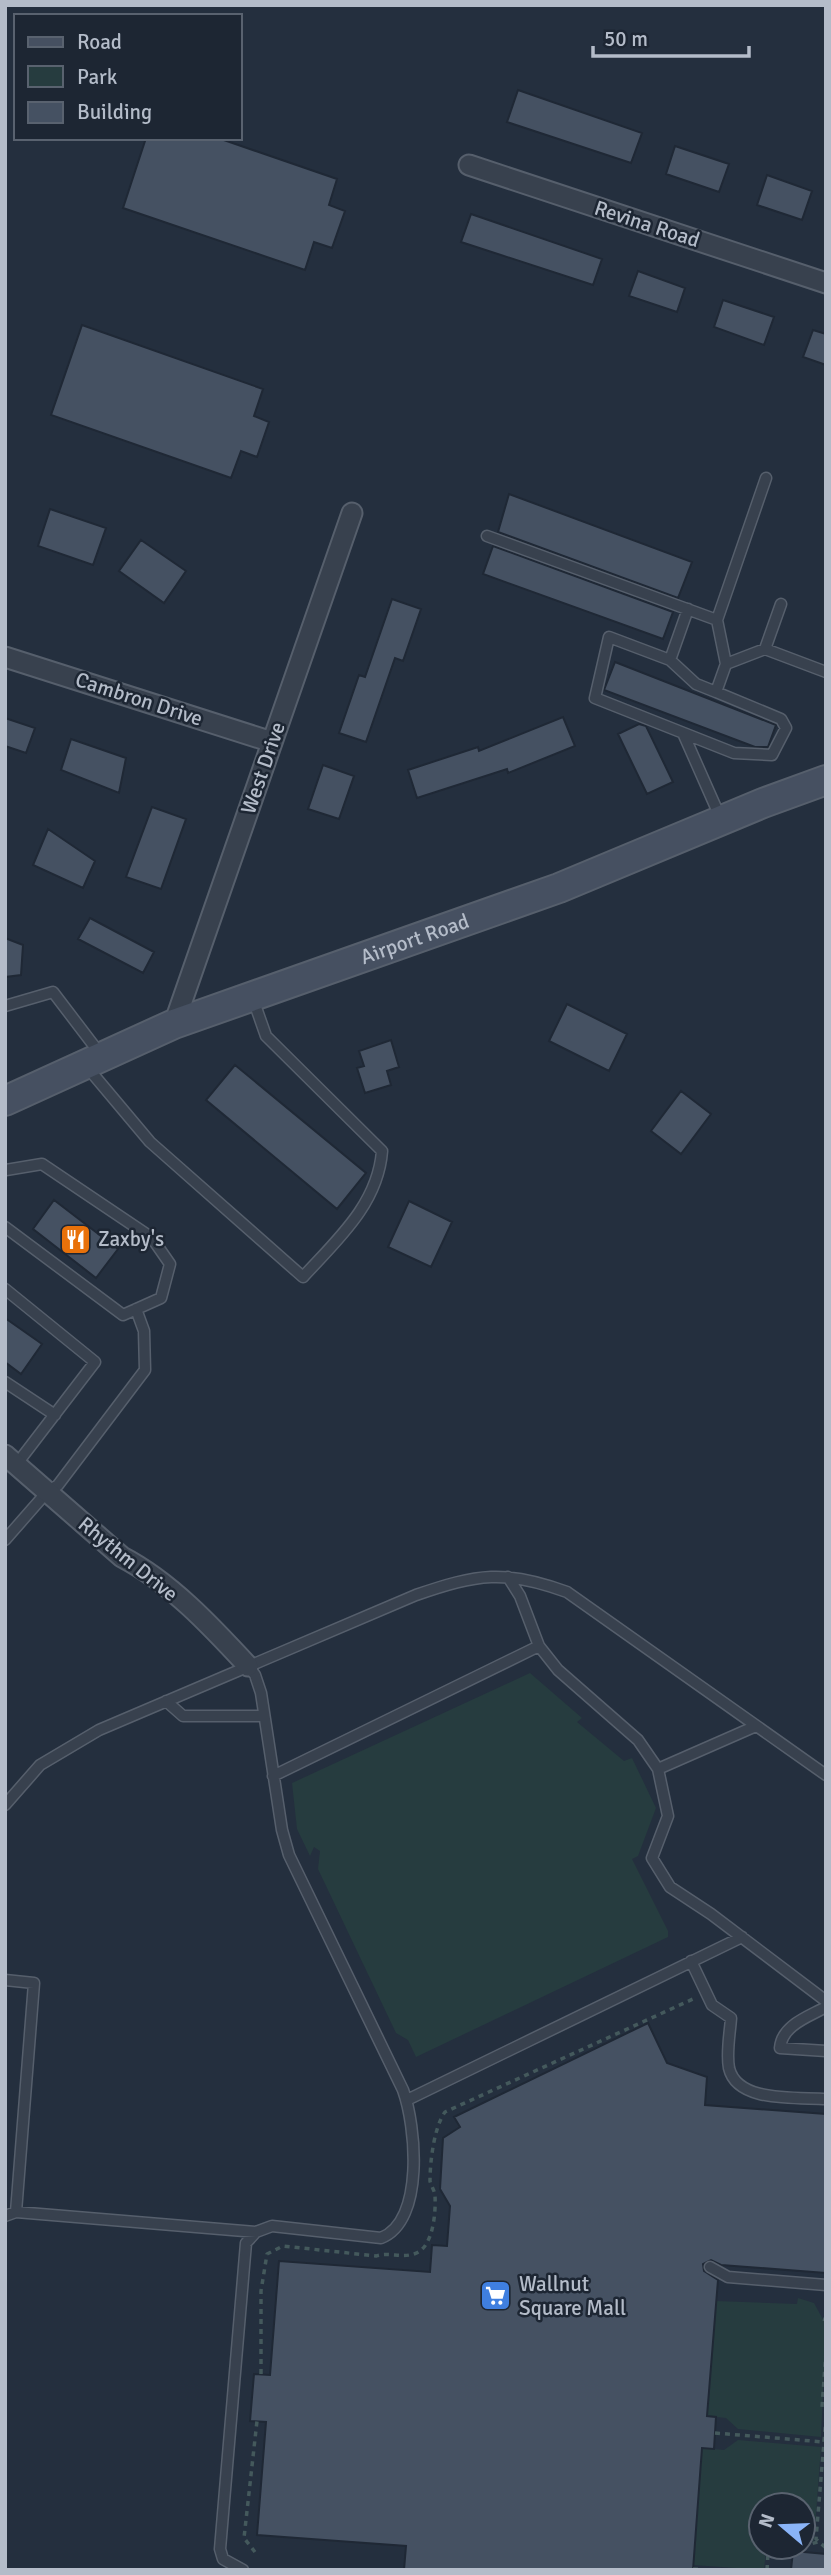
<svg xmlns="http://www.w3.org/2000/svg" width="831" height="2575" viewBox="0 0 831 2575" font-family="Signika,sans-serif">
<rect width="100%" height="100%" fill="#242f3e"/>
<path fill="#263c3f" d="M 530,1673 L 582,1718 L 577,1722 L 624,1761 L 632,1758 L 656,1808 L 638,1856 L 632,1859 L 668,1931 L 668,1937 L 416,2057 L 408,2040 L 396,2033 L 318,1869 L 320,1851 L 314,1847 L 310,1856 L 297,1829 L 292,1783 Z
M 798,2298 L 814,2303 L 826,2325 L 821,2437 L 738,2429 L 726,2418 L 707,2416 L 716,2301 L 797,2304 Z
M 738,2440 L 821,2447 L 814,2541 L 803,2543 L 803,2505 L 761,2505 L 761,2547 L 787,2547 L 766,2550 L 764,2570 L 693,2565 L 702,2448 L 724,2450 Z"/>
<path fill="#455162" stroke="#1f2835" stroke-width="2" d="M 518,90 L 642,133 L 631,163 L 507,122 Z
M 146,138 L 218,138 L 337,179 L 329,205 L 345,211 L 332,248 L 314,242 L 305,270 L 123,208 Z
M 675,146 L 729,164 L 719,192 L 666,174 Z
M 767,175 L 812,191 L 802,220 L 757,205 Z
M 471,214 L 602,259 L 593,285 L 461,242 Z
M 638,271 L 685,288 L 677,312 L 629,296 Z
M 723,300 L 774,317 L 764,345 L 714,327 Z
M 82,325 L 263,389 L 254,416 L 269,422 L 257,457 L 241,451 L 231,478 L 51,415 Z
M 813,330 L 826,334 L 826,365 L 803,357 Z
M 509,494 L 692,562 L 678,598 L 498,532 Z
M 50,509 L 106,528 L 93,565 L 38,546 Z
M 141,540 L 186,571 L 164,603 L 119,571 Z
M 493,546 L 673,612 L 663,639 L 483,574 Z
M 392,599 L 421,609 L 403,661 L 395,658 L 366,742 L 339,733 L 359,675 L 365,677 Z
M 615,662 L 776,725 L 768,747 L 755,747 L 604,690 Z
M 563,717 L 575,746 L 508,773 L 507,769 L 417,798 L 408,770 L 478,747 L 479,751 Z
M 5,718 L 35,728 L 26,753 L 5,746 Z
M 639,724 L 646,726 L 673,782 L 647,794 L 618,734 Z
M 71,739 L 126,758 L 119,793 L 61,770 Z
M 323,765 L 354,776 L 339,819 L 308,809 Z
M 152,807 L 186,819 L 161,889 L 126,877 Z
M 48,829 L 95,861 L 83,888 L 33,865 Z
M 90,918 L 154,952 L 143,973 L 78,939 Z
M 5,938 L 23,945 L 21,975 L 5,977 Z
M 567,1004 L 627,1034 L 609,1071 L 549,1041 Z
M 391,1040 L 399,1067 L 387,1071 L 391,1085 L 365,1093 L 357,1068 L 364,1066 L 359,1051 Z
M 235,1065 L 366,1173 L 337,1209 L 206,1100 Z
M 681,1091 L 711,1114 L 681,1154 L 651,1131 Z
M 54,1200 L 118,1249 L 96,1278 L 33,1229 Z
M 409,1201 L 452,1222 L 431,1267 L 388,1247 Z
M 5,1318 L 42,1344 L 21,1374 L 5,1362 Z
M 648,2023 L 667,2063 L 707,2077 L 705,2105 L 826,2114 L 826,2273 L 721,2265 L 711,2260 L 703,2264 L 704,2271 L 718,2280 L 707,2416 L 716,2417 L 714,2449 L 702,2448 L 693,2570 L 404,2570 L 406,2546 L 257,2535 L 266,2422 L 250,2421 L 254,2374 L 270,2375 L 279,2261 L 430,2272 L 432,2245 L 447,2246 L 450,2206 L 440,2189 L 443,2138 L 460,2127 L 454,2117 Z
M 793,2551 L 826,2554 L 826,2570 L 791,2570 Z"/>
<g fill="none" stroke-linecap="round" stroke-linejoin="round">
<defs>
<path id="lane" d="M 487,536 L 717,620
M 781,604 L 765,649 L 826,672
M 765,649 L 726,664 L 717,620 L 766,478
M 670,660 L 688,609
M 716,692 L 696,684 L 670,660 L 609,637 L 595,698 L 734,753 L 772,755 L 786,728 L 781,719 L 716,692 L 726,664
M 683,733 L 721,819
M 5,1006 L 53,992 L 101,1055
M 87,1067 L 150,1142 L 303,1277 C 337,1240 378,1204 382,1151 L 266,1036 L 253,999
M 5,1227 L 123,1315 L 161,1298 L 170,1264 L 152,1238 L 42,1164 L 6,1170
M 5,1289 L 95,1362 L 16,1465
M 5,1382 L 55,1415
M 5,1540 L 47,1492 L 58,1485 L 145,1370 L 144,1331 L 136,1309
M 508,1577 L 520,1596 L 539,1646 L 558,1670 L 638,1740 L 658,1769 L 668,1816 L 652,1858 L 670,1887 L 711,1914 L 826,2001
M 166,1701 L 183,1716 L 264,1716
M 658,1769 L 756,1726
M 273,1776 L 539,1646
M 5,1805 L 40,1765 L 99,1730 L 416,1595 C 477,1574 505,1569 567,1592 L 826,1775
M 691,1961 L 712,2005 L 731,2018 C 730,2033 726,2053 729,2068 C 737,2103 796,2097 826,2099
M 5,1980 L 34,1983 L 16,2212
M 826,2007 C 808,2017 782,2025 780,2048 L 826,2051
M 407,2100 L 742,1937
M 5,2216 L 16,2212 L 256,2232
M 710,2267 L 728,2277 L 826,2285
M 243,2570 L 223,2559 L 220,2549 L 246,2243 L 256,2232 L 272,2226 L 381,2238 C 425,2221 416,2126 403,2090 L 289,1855 L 282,1830 L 261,1693 L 255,1675 L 248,1666"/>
<path id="street" d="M 469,165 L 826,283
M 5,657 L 272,742
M 174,1024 L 352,513
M 5,1455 L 122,1557 C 170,1582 211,1626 248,1666"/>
<g id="secondary">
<path id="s1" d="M 5,1101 L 174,1024 L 559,888 L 763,803 L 826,780"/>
</g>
</defs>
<use href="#lane" stroke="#565f6c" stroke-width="13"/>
<use href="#street" stroke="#565f6c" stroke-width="23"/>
<use href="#secondary" stroke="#565f6c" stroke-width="32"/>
<path stroke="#44595c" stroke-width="3.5" stroke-dasharray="5 5" stroke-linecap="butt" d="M 823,2319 L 826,2320
M 826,2352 L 822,2407 L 826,2412
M 261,2374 L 261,2291 L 267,2254 L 283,2246 L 376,2256 C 388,2252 402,2258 414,2254 C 433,2249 436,2213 435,2196 C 435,2191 431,2186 430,2181 C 430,2162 434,2127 445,2112 L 693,1999
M 826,2417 L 816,2539 L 826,2548
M 715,2433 L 824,2442
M 803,2546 L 818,2542
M 255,2552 L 244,2538 L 257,2421
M 693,2569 L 707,2570
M 767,2570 L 768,2553 L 796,2547"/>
<use href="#lane" stroke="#38414e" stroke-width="10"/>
<use href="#street" stroke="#38414e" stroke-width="19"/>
<use href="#secondary" stroke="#465061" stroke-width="28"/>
</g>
<defs>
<symbol id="restaurant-square" viewBox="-11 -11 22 22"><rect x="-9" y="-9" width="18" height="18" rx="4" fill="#e8710a" stroke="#1d2633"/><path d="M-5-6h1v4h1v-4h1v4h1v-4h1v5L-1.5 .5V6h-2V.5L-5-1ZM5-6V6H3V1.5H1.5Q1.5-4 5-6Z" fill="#fff"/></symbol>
<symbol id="supermarket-square" viewBox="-11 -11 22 22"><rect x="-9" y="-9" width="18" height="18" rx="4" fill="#3f7fe0" stroke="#1d2633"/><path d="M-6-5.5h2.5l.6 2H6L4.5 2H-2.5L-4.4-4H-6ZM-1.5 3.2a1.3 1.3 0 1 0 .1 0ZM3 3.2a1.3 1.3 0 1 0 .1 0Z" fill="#fff"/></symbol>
</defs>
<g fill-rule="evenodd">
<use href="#restaurant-square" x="58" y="1222" width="35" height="35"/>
<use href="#supermarket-square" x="478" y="2278" width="35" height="35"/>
</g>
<g text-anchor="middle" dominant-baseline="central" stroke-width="5" stroke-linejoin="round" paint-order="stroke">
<g font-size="21" fill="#b4bcc9" stroke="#1d2633">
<text transform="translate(647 224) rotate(18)">Revina Road</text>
<text transform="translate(139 699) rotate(18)">Cambron Drive</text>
<text transform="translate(263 768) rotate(-71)">West Drive</text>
<text stroke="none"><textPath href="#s1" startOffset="441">Airport Road</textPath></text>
<text transform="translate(128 1559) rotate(39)">Rhythm Drive</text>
</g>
<g font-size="21" fill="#b4bcc9" stroke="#1d2633" text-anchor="start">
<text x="98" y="1239">Zaxby's</text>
<text x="519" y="2284">Wallnut<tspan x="519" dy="24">Square Mall</tspan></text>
</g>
</g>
<rect width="831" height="2575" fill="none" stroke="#b4bcc9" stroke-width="14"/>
<rect x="14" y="14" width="228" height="126" fill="#1d2633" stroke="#59626f" stroke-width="2"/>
<rect x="28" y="37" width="35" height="10" fill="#465061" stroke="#59626f" stroke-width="2"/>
<text x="77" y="49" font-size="21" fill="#b4bcc9">Road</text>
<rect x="28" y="66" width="35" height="21" fill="#263c3f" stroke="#59626f" stroke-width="2"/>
<text x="77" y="84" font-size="21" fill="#b4bcc9">Park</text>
<rect x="28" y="102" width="35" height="21" fill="#455162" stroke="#59626f" stroke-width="2"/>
<text x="77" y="119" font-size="21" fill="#b4bcc9">Building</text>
<g transform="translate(782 2526) rotate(289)"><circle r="33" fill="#1d2633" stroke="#59626f" stroke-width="2"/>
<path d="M0-5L12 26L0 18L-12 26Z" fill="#8ab4f8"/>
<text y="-10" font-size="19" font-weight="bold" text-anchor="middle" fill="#b4bcc9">N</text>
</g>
<path d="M593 46v10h156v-10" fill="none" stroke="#b4bcc9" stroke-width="3.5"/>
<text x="604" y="46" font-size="21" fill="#b4bcc9" stroke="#1d2633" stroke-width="5" paint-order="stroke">50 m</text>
</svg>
